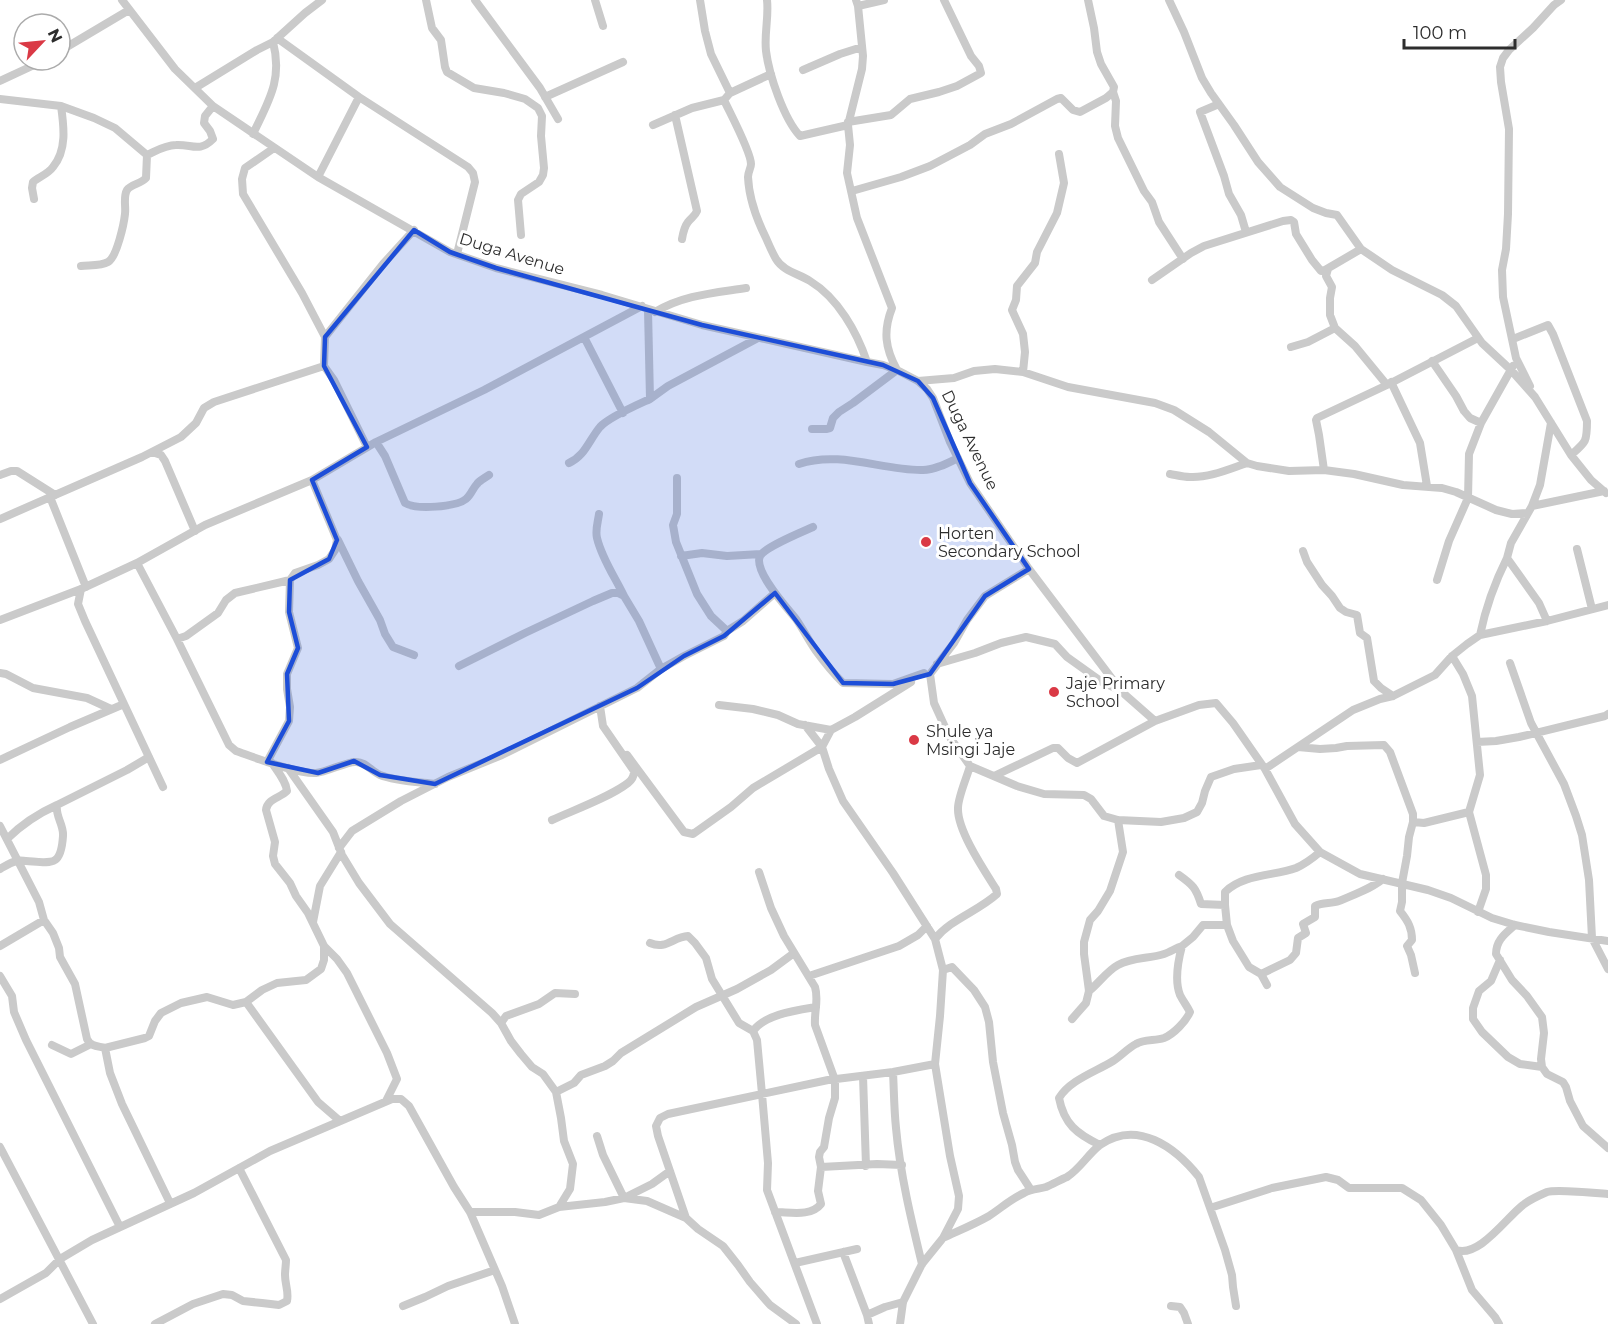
<svg xmlns="http://www.w3.org/2000/svg" width="1608" height="1324" viewBox="0 0 1608 1324" font-family="Montserrat,sans-serif">
<rect width="100%" height="100%" fill="#fff"/>
<g fill="none" stroke-linecap="round" stroke-linejoin="round">
<path stroke="#cacaca" stroke-width="8" d="M 122,0 L 175,69 L 213,106 L 318,177 L 450,252 L 496,268 L 602,295 L 702,325 L 867,362 L 883,365 L 897,370 L 918,381 L 927,389 L 933,398 L 950,442 L 970,483 L 1029,569 L 1122,692 L 1155,721 L 1199,705 L 1216,703 L 1233,723 L 1265,769 L 1353,710 L 1380,699 L 1393,696 L 1435,675 L 1452,656 L 1467,644 L 1480,635 L 1547,621 L 1608,605
M 426,0 L 432,28 L 441,40 L 445,67 L 447,72 L 474,88 L 504,93 L 525,99 L 538,108 L 542,116 L 541,136 L 544,168 L 543,175 L 539,182 L 521,194 L 518,200 L 521,235
M 475,0 L 540,88 L 558,119
M 595,0 L 603,26
M 700,0 L 705,31 L 711,54 L 730,93
M 767,0 C 769,17 764,34 766,51 C 769,75 784,119 800,136 L 848,125
M 1169,0 L 1184,32 L 1202,78 L 1211,93 L 1234,125 L 1258,162 L 1280,187 L 1313,208 L 1326,213 L 1337,215 L 1361,249 L 1392,270 L 1442,295 L 1456,306 L 1482,343 L 1511,370 L 1535,397 L 1571,455 L 1591,480 L 1606,493
M 858,6 L 884,0
M 277,38 L 359,97 L 468,167 L 473,173 L 475,182 L 457,254
M 60,51 L 129,10
M 803,70 L 840,54 L 862,47
M 0,81 L 45,60
M 195,88 L 257,50 L 273,42 L 305,13 L 322,0
M 1113,92 L 1116,101 L 1115,126 L 1118,138 L 1144,191 L 1152,202 L 1159,222 L 1183,259
M 545,97 L 623,62
M 0,99 L 61,106 L 94,118 L 115,128 L 147,155
M 724,100 C 730,113 751,152 751,164 C 751,168 748,172 748,177 C 749,199 756,218 766,238 C 769,245 772,252 776,259 C 783,271 799,274 810,281 C 838,298 857,332 867,362
M 1219,104 L 1200,112 L 1224,176 L 1229,194 L 1241,215 L 1246,232
M 675,115 L 697,211 C 695,216 692,217 688,222 C 684,227 683,233 682,239
M 848,122 L 891,115 L 910,99 L 939,92 L 957,86 L 981,73 L 979,66 L 971,56 L 944,0
M 653,125 L 692,108 L 724,100 L 730,93 L 771,74
M 253,134 C 268,102 283,80 273,42
M 274,148 L 245,168 L 242,179 L 243,194 L 302,293 L 325,337
M 318,177 L 359,97
M 852,191 L 901,177 L 930,166 L 970,145 L 985,134 L 1011,124 L 1057,99 L 1061,98 L 1073,110 L 1080,112 L 1106,98 L 1113,92 L 1114,87 L 1101,64 L 1097,52 L 1094,28 L 1088,0
M 34,199 L 32,188 L 33,182 C 39,177 48,174 53,167 C 67,150 64,127 61,106
M 81,266 C 89,265 101,266 108,262 C 117,257 124,223 125,214 C 126,206 123,197 127,190 C 131,184 141,184 146,178 L 147,155 C 156,151 165,145 176,145 C 192,144 199,153 213,139 L 210,131 L 204,123 L 205,116 L 213,106
M 1328,269 L 1326,276 L 1332,287 L 1330,298 L 1330,315 L 1335,328 L 1355,346 L 1387,385
M 1152,280 L 1191,253 L 1204,246 L 1283,221 L 1291,220 L 1294,222 L 1296,234 L 1312,260 L 1321,271 L 1325,270 L 1361,249
M 655,312 C 683,295 714,293 746,288
M 584,337 L 623,413
M 1513,339 L 1548,325 L 1553,334 L 1587,421 C 1587,442 1586,442 1571,455
M 1291,347 L 1308,342 L 1335,328
M 1432,361 L 1456,396 L 1464,411 L 1470,418 L 1481,423
M 1023,372 L 1025,352 L 1023,334 L 1012,310 L 1016,300 L 1017,286 L 1035,263 L 1037,252 L 1057,213 L 1064,183 L 1059,154
M 918,381 L 954,378 L 974,371 L 995,369 L 1023,372 L 1068,387 L 1155,403 L 1174,410 L 1209,432 L 1247,463 L 1257,466 L 1289,471 L 1324,470 L 1354,474 L 1403,485 L 1442,488 L 1456,492 L 1496,510 L 1512,514 L 1528,513 L 1532,506 L 1604,491
M 1391,382 L 1420,443 L 1427,486
M 1530,386 L 1516,358 L 1503,297 L 1502,270 L 1506,249 L 1508,214 L 1509,129 L 1501,82 L 1500,67 L 1503,58 L 1509,50 L 1533,28 L 1554,5 L 1561,0
M 650,399 L 668,386 L 758,338
M 812,429 L 826,429 L 830,428 L 833,418 L 839,412 L 853,403 L 897,370 C 885,348 883,331 892,308 L 857,218 L 847,173 L 850,145 L 848,125 L 862,69 L 863,56 L 858,6 L 856,0
M 376,442 L 385,456 L 405,503 C 416,510 456,507 466,499 C 471,495 473,488 477,484 C 480,480 485,478 489,475
M 367,447 L 334,380 L 324,366 L 325,337 L 383,264 L 414,230
M 152,452 L 161,455 L 165,461 L 195,531
M 569,463 C 585,456 589,440 600,427 C 609,417 637,405 650,399 L 648,310
M 799,464 C 840,450 883,471 923,470 C 935,470 948,463 958,458
M 1324,470 L 1319,435 L 1316,420 L 1317,418 L 1387,385 L 1478,338
M 1170,474 C 1176,475 1183,477 1190,477 C 1209,478 1229,469 1247,463
M 0,475 L 11,471 L 17,471 L 55,495
M 677,478 L 677,514 L 673,525 L 676,542 L 697,594 L 711,616 L 727,631
M 50,497 L 86,587
M 1532,506 L 1540,485 L 1551,423
M 1528,513 L 1511,543 L 1507,558 L 1539,603 L 1547,621
M 599,514 C 598,522 595,530 597,538 C 602,559 615,577 624,596
M 0,519 L 142,457 L 181,437 L 196,423 L 204,408 L 214,402 L 324,366
M 813,527 C 802,532 765,547 760,556 C 753,571 787,608 796,619 C 803,629 809,641 816,651 C 824,662 833,673 843,683 L 893,684 L 924,673
M 338,540 L 358,581 L 380,620 L 385,634 L 393,647 L 414,655
M 1577,549 L 1592,609
M 1303,551 L 1307,562 L 1322,585 L 1332,596 L 1340,608 L 1346,612 L 1357,615 L 1360,633 L 1367,638 L 1374,681 L 1381,688 L 1393,696
M 681,556 L 702,553 L 727,556 L 761,554
M 137,563 L 177,639 L 229,745 L 236,751 C 256,758 297,774 316,773 C 327,772 348,761 356,762 C 366,762 371,771 380,775 C 395,781 418,782 435,784
M 1029,569 L 985,596 L 967,620 L 954,643 L 930,674 L 934,703 L 949,736 L 970,766 L 1017,786 L 1044,794 L 1084,795 L 1091,799 L 1104,816 L 1118,820 L 1161,822 L 1184,818 L 1197,812 L 1202,803 L 1205,791 L 1211,777 L 1234,769 L 1261,765
M 1437,580 L 1449,541 L 1468,498 L 1469,454 L 1481,423 L 1513,366
M 81,589 L 78,604 L 85,621 L 163,787
M 0,620 L 81,589 L 137,563 L 205,525 L 312,480 L 376,442 L 484,390 L 642,306
M 1480,635 C 1486,606 1494,584 1507,558
M 177,639 L 186,636 L 218,613 L 226,600 L 235,593 L 290,580
M 1510,663 L 1531,723 L 1564,784 L 1576,816 L 1582,835 L 1589,880 L 1592,938 L 1608,969
M 937,664 L 975,653 L 1001,643 L 1026,637 L 1055,644 L 1067,657 L 1102,682 L 1119,690
M 459,666 L 525,633 L 593,601 L 612,593 L 618,593 L 624,596 L 639,621 L 661,669
M 0,673 L 6,674 L 33,688 L 87,698 L 111,709
M 719,705 L 753,709 L 778,715 L 798,724 L 831,730 L 855,717 L 911,682
M 831,730 L 822,747 L 829,769 L 843,801 L 893,873 L 935,939
M 1477,742 L 1496,741 L 1519,737 L 1605,716 L 1608,714
M 1298,747 L 1320,749 L 1336,748 L 1347,746 L 1384,745 L 1390,752 L 1413,814 L 1413,822 L 1409,837 L 1407,856 L 1402,883 L 1402,902 L 1400,911 C 1408,921 1412,928 1412,940 L 1407,946 L 1411,955 L 1415,973
M 627,755 L 684,832 L 693,834 L 731,807 L 753,788 L 822,747 L 805,725
M 0,760 L 70,727 L 124,704
M 267,762 L 289,721 L 290,707 L 287,689 L 287,674 L 298,648 L 289,612 L 290,580 L 295,573 L 318,565 L 329,559 L 335,550 L 337,540 L 312,480
M 272,763 C 278,772 286,781 287,791 C 280,798 267,799 266,810 L 275,842 L 273,856 L 275,864 L 290,883 L 296,896 L 308,913 L 324,946 L 337,959 L 347,973 L 387,1053 L 397,1079 L 386,1101
M 288,768 L 333,832 L 342,855 L 359,883 L 390,924 L 492,1013 L 501,1023 L 511,1041 L 521,1054 L 532,1067 L 543,1074 L 556,1092 L 561,1118 L 564,1141 L 573,1164 L 570,1189 L 559,1207
M 1265,769 L 1295,824 L 1320,852 L 1360,874 L 1428,890 L 1451,898 L 1492,918 L 1515,925 L 1549,932 L 1608,941
M 994,776 L 1053,748 L 1058,748 L 1068,758 L 1077,763 L 1155,721
M 1469,812 L 1486,875 L 1486,889 L 1478,912
M 552,820 C 574,810 610,797 628,783 C 632,780 634,776 634,771 L 603,726 L 600,706
M 1413,822 L 1424,823 L 1469,812 L 1480,775 L 1472,696 L 1463,674 L 1452,656
M 0,826 L 39,902 L 44,920 L 53,933 L 59,948 L 60,957 L 75,984 L 87,1039 C 91,1047 98,1046 105,1048 L 110,1073 L 122,1104 L 170,1203
M 7,839 C 22,824 37,814 57,805
M 339,848 L 352,831 L 401,801 L 448,777 L 502,755 L 637,688 L 661,669 L 684,656 L 724,636 L 727,631 L 743,621 L 775,593
M 0,869 C 5,866 11,862 17,861 C 19,860 24,861 26,861 C 52,863 61,867 63,836 C 64,825 55,816 57,805 L 127,770 L 149,757
M 759,872 L 771,908 L 784,936 L 815,987 C 819,1000 814,1011 815,1025 L 835,1080 L 835,1098 L 829,1118 L 824,1147 L 820,1152 L 819,1157 L 821,1167 L 818,1191 L 821,1204 C 811,1217 790,1212 775,1212
M 1179,875 C 1193,885 1196,888 1201,904 L 1225,905 L 1225,892 C 1243,874 1274,876 1296,868 C 1305,864 1313,858 1320,852
M 1225,905 L 1227,925 L 1233,941 L 1249,967 L 1261,974 L 1267,985
M 313,922 L 320,886 L 341,852
M 1515,925 C 1505,934 1496,940 1496,954 L 1512,980 L 1527,996 L 1542,1017 L 1544,1033 L 1541,1059 L 1542,1067 L 1547,1074 L 1563,1082 L 1566,1087 L 1570,1101 L 1583,1126 L 1608,1148
M 650,943 C 666,950 673,937 688,936 L 695,943 L 706,958 L 712,979 L 739,1023 L 753,1031
M 0,946 L 44,920
M 1500,960 L 1491,981 L 1479,991 L 1473,1008 L 1473,1019 L 1482,1032 L 1508,1057 L 1520,1064 L 1542,1067
M 943,970 L 952,967 L 974,990 L 985,1007 L 989,1022 L 993,1062 L 1003,1113 L 1012,1145 L 1015,1162 L 1018,1170 L 1031,1190
M 1261,974 L 1290,960 L 1296,953 L 1298,938 L 1306,933 L 1303,924 L 1315,917 L 1315,906 C 1323,902 1331,904 1339,901 C 1354,895 1370,889 1383,879
M 0,976 L 12,996 L 14,1012 L 26,1040 L 120,1227
M 809,976 L 899,946 L 918,935 L 927,926
M 1089,991 C 1099,983 1107,971 1118,965 C 1132,957 1149,959 1164,954 C 1170,952 1176,948 1182,946
M 246,1002 L 318,1102 L 340,1121
M 816,1007 C 798,1010 765,1014 753,1031 L 757,1040 L 762,1094 L 768,1163 L 767,1190 L 817,1324
M 1072,1019 L 1086,1003 L 1089,991 L 1084,954 L 1084,942 L 1090,920 L 1098,911 L 1110,891 L 1123,852 L 1118,820
M 501,1023 L 506,1016 L 539,1004 L 555,993 L 575,994
M 52,1045 L 71,1054 L 91,1044
M 105,1048 L 145,1038 L 149,1036 L 155,1021 L 161,1013 L 181,1003 L 207,997 L 233,1005 L 246,1002 L 262,990 L 277,983 L 306,980 L 321,969 L 324,960 L 324,946
M 893,1072 C 894,1091 894,1109 896,1128 C 900,1173 911,1219 922,1264
M 863,1076 L 866,1166
M 556,1092 L 574,1083 L 581,1075 L 605,1066 L 613,1061 L 621,1053 L 696,1007 L 737,989 L 771,970 L 794,953
M 597,1136 L 603,1155 L 624,1198 L 652,1184 L 670,1171
M 1100,1145 C 1077,1134 1064,1124 1059,1098 C 1070,1080 1095,1072 1113,1061 C 1121,1056 1128,1048 1136,1044 C 1144,1039 1155,1041 1164,1038 C 1174,1034 1186,1021 1190,1012 C 1187,1006 1183,1001 1180,995 C 1174,980 1178,961 1182,946 L 1193,937 L 1203,925 L 1227,925
M 0,1147 L 93,1324
M 821,1167 L 877,1164 L 902,1165
M 1210,1208 L 1272,1188 L 1326,1177 L 1338,1180 L 1349,1188 L 1402,1188 L 1421,1200 L 1441,1225 L 1456,1250 C 1479,1258 1506,1218 1523,1205 C 1529,1200 1540,1195 1547,1192 C 1556,1189 1596,1193 1608,1194
M 470,1212 L 515,1212 L 539,1215 L 559,1207 L 605,1202 L 624,1198 L 647,1201 L 686,1218 L 698,1229 L 723,1246 L 738,1265 L 750,1282 L 770,1305 L 796,1324
M 686,1218 L 658,1136 L 656,1126 L 660,1118 L 668,1114 L 828,1080 L 893,1072 L 935,1064
M 943,1238 C 958,1231 975,1224 989,1216 C 1001,1208 1011,1199 1024,1193 C 1031,1189 1039,1189 1046,1187 C 1053,1184 1060,1180 1067,1177 C 1080,1169 1088,1154 1100,1145 C 1137,1119 1175,1147 1199,1177 L 1225,1250 L 1232,1275 L 1233,1287 L 1236,1306
M 1456,1250 L 1472,1290 L 1495,1317 L 1499,1324
M 843,1252 L 867,1315 L 869,1324
M 795,1263 L 857,1249
M 0,1299 L 46,1273 L 60,1259 L 92,1240 L 194,1193 L 270,1151 L 392,1099 L 401,1099 L 409,1106 L 454,1187 L 470,1212 L 502,1286 L 515,1324
M 403,1306 L 425,1297 L 448,1286 L 495,1270
M 1171,1306 L 1180,1307 L 1184,1313 L 1188,1324
M 867,1315 L 885,1307 L 903,1302
M 155,1324 L 193,1304 L 223,1294 L 232,1295 L 243,1301 L 262,1303 L 279,1305 L 287,1301 C 289,1291 285,1285 285,1275 C 285,1270 286,1265 286,1260 L 239,1168
M 900,1324 L 903,1302 L 922,1264 L 943,1238 L 958,1209 L 959,1196 L 950,1156 L 935,1064 L 940,1016 L 943,970 L 935,939 C 951,919 977,912 997,894 L 996,889 C 984,870 957,830 958,808 C 958,797 967,777 970,766"/>
</g>
<path fill="#1d4ed8" fill-opacity="0.2" stroke="#1d4ed8" stroke-width="4.5" stroke-linejoin="round" d="M 414,230 L 450,252 L 496,268 L 702,325 L 883,365 L 918,381 L 933,398 L 970,483 L 1029,569 L 985,596 L 930,674 L 893,684 L 843,683 L 775,593 L 724,636 L 684,656 L 637,688 L 435,784 L 380,775 L 354,761 L 318,773 L 267,762 L 289,721 L 287,674 L 298,648 L 289,612 L 290,580 L 329,559 L 337,540 L 312,480 L 367,447 L 324,366 L 325,337 Z"/>
<g fill="#da3945" stroke="#fff" stroke-width="2">
<circle cx="926" cy="542" r="6"/>
<circle cx="1054" cy="692" r="6"/>
<circle cx="914" cy="740" r="6"/>
</g>
<g text-anchor="middle" dominant-baseline="central" stroke-width="6" stroke-linejoin="round" paint-order="stroke">
<g font-size="16" fill="#2d2d2d" stroke="#fff">
<text transform="translate(512 254) rotate(17)">Duga Avenue</text>
<text transform="translate(970 440) rotate(64)">Duga Avenue</text>
</g>
<g font-size="16" fill="#2d2d2d" stroke="#fff" text-anchor="start">
<text x="938" y="533">Horten<tspan x="938" dy="18">Secondary School</tspan></text>
<text x="1066" y="683">Jaje Primary<tspan x="1066" dy="18">School</tspan></text>
<text x="926" y="731">Shule ya<tspan x="926" dy="18">Msingi Jaje</tspan></text>
</g>
</g>
<g transform="translate(42 42) rotate(64)"><circle r="28" fill="#ffffff" stroke="#ababab" stroke-width="1.5"/>
<path d="M0-4.5L10 22L0 15L-10 22Z" fill="#da3945"/>
<text y="-9" font-size="16" font-weight="bold" text-anchor="middle" fill="#2d2d2d">N</text>
</g>
<path d="M1404 39v9h111v-9" fill="none" stroke="#2d2d2d" stroke-width="3"/>
<text x="1413" y="39" font-size="18" fill="#2d2d2d" stroke="#ffffff" stroke-width="4.5" paint-order="stroke">100 m</text>
</svg>
